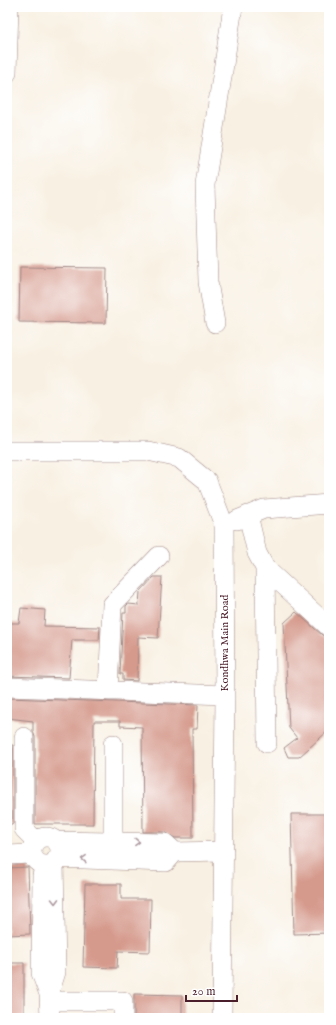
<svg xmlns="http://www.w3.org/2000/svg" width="336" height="1025" viewBox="0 0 336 1025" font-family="'IM FELL English',serif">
<rect width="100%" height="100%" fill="#fff"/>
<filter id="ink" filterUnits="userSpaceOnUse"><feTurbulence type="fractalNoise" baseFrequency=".025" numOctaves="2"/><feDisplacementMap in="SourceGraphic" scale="8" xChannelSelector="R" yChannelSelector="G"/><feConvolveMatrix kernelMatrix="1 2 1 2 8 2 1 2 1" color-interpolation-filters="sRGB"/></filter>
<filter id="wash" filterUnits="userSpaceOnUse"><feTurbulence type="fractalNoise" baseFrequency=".012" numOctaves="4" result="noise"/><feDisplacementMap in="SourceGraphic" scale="16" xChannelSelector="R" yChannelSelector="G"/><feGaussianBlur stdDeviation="0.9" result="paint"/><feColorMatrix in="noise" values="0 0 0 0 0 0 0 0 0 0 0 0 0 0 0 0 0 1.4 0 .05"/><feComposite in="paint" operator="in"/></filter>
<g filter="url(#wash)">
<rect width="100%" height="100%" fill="#f8f0e2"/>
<g id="blocks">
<path fill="#d59a8c" d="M 20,267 L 107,268 L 106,323 L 19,322 Z
M 154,577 L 162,577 L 158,638 L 138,637 L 137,681 L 123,680 L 123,674 L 120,674 L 123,613 L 126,613 L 126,606 L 128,604 L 139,605 L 140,592 Z
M 21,608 L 45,610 L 44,626 L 100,627 L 99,640 L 72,640 L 69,678 L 7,676 L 7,623 L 19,623 Z
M 296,612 L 322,635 L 329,638 L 329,730 L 299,757 L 288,757 L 284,748 L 297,738 L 289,728 L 284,623 Z
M 7,698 L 198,705 L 197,729 L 192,729 L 193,838 L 175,838 L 165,832 L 143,832 L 142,727 L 120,726 L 120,721 L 94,721 L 93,824 L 35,824 L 35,737 L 33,731 L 33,721 L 7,718 Z
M 7,745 L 13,745 L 13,824 L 7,824 Z
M 291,814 L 329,814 L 329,933 L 294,934 Z
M 28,867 L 30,934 L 7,935 L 7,868 Z
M 85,884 L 121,884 L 121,899 L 151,899 L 150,952 L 118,951 L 117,968 L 83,967 Z
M 7,963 L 24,963 L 24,1018 L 7,1018 Z
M 134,994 L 182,995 L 182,1018 L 134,1018 Z"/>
</g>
</g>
<g filter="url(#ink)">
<use href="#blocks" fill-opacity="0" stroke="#a18886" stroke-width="1"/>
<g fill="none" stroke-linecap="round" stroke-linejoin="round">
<defs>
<path id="minor" d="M 7,73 L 9,7
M 215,323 L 208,282 L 205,185 L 233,7
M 7,451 L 148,451 L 179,458 L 207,481 L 224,525 L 225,695 L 222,1018
M 248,515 L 257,553 L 265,568 L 267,743
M 237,520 L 264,509 L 329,504
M 265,568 L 329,627
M 7,687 L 225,695
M 108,691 L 112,605 L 159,556
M 24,737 L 24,829 L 36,841
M32 851a14 14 0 1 1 28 0a14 14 0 1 1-28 0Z
M 56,841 L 165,843 L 175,852 L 224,851
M 113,842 L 113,744
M 7,855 L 32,854
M 57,858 L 166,862 L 175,852
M 42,875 L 41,973 L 49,994
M 50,1001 L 123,1001 L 123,1018
M 50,1018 L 49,994 L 56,972 L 54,862"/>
</defs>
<use href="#minor" stroke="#a18886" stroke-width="20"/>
<use href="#minor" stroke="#fff" stroke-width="19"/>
</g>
<defs><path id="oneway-chevron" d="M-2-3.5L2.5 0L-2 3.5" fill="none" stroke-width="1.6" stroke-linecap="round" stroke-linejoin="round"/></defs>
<g stroke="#ae9aa0">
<use href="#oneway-chevron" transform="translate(137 842) rotate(1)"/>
<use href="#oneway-chevron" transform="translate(84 859) rotate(-178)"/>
<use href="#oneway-chevron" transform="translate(55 901) rotate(89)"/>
</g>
</g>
<g text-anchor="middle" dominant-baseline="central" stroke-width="3" stroke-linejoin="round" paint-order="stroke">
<g font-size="11" fill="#4a1f2b" stroke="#fff">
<text transform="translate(225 643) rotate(-90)">Kondhwa Main Road</text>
</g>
</g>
<rect width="336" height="1025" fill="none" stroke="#fff" stroke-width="24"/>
<path d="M186 995v6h51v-6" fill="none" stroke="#4a1f2b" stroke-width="2"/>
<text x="192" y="995" font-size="12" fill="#4a1f2b" stroke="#ffffff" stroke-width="3" paint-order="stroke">20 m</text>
</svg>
